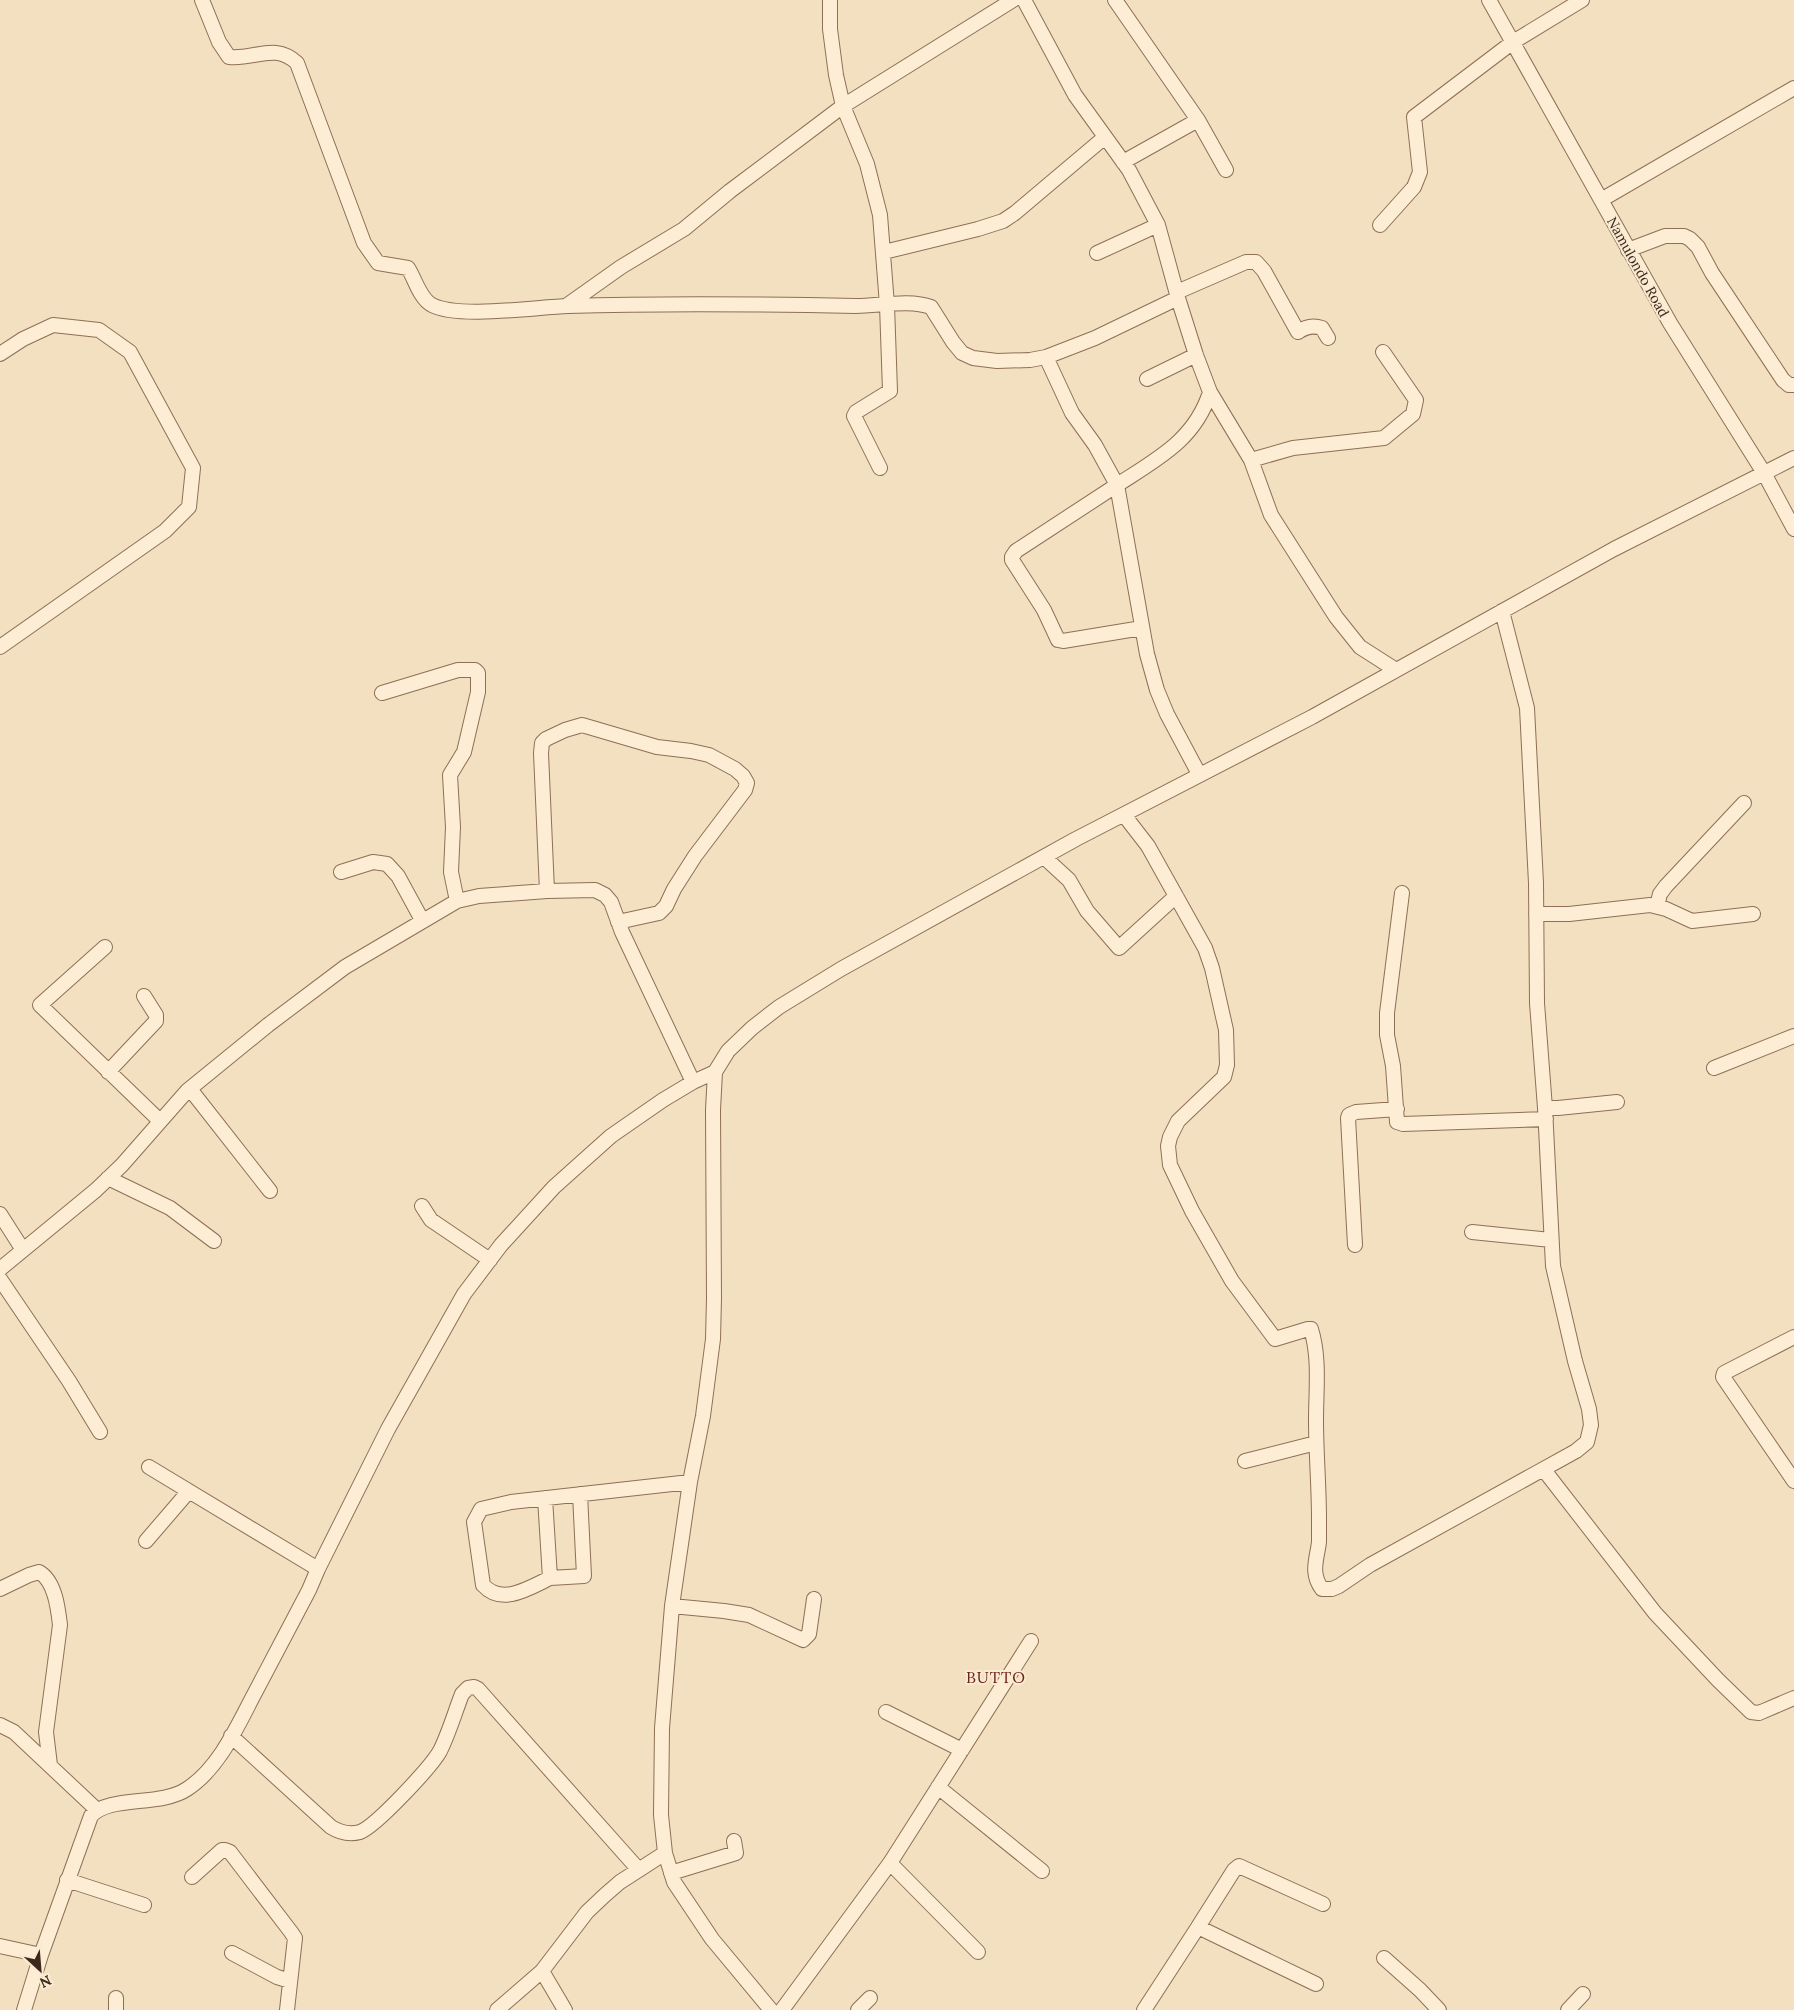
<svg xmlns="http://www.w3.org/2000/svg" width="1794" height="2010" viewBox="0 0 1794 2010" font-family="Lora,serif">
<rect width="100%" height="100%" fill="#f2e0c0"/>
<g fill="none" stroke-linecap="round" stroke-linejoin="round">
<defs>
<path id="minor" d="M 202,0 L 219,42 L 229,57 C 254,60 275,42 297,63 L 364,243 L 378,263 L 408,268 C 415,279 420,299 432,305 C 458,319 536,307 568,306 C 664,303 759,304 856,306 C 879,306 910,299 931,307 L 953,342 L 962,353 L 973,358 L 997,361 L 1030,360 L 1046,357 L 1095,338 L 1178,298
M 830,0 L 830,29 L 836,75 L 843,106 L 867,164 L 880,215 L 887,305 L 890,391 L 856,412 L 854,416 L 880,468
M 1024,0 L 1075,95 L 1129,170 L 1158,225 L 1178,298 L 1196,355 L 1210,392 C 1195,440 1157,459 1117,485 L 1147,654 L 1157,690 L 1167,714 L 1199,774
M 1115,0 L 1198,120 L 1226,170
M 1489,0 L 1670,323 L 1764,473 L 1794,529
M 1123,162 L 1198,120
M 1601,200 L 1794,88
M 1380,225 L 1414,187 L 1420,172 L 1414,117 L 1513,42 L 1582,0
M 1628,250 L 1665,236 L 1684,236 L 1690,239 L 1698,247 L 1712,273 L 1783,380 L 1789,385 L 1794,385
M 884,252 L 978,229 L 1003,221 L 1015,213 L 1105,137
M 1097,253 L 1158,225
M 1177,292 L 1246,262 L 1256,262 L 1264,271 L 1298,332 C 1305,327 1313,325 1322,328 L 1328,338
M 566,306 L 621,267 L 684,229 L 730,191 L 843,106 L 1013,0
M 0,354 L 23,339 L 53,325 L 99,330 L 130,352 L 193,468 L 189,507 L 165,531 L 0,647
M 1046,357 L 1072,413 L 1095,445 L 1117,485 L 1016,551 L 1012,557 L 1012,560 L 1044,610 L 1058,640 L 1063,641 L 1142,628
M 1147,379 L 1196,355
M 1210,392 L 1251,460 L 1271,515 L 1336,617 L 1360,647 L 1396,670
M 1251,460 L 1293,448 L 1384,438 L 1413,414 L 1416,400 L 1383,352
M 382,693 L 458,670 L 475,670 L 478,673 L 478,692 L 464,752 L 450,775 L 453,827 L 451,872 L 457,901
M 1124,815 L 1148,846 L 1205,948 L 1212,968 L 1226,1030 L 1227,1065 L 1224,1077 L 1178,1121 L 1170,1137 L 1168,1146 L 1170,1165 L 1192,1211 L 1232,1281 L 1275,1339 L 1308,1329 L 1311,1329 C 1320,1358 1316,1390 1316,1420 C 1316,1453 1319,1486 1319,1519 C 1319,1526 1319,1534 1319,1542 C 1317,1559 1310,1573 1322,1589 L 1332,1589 L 1339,1586 L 1370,1565 L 1576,1451 L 1587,1442 L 1591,1425 L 1589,1409 L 1575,1361 L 1553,1266 L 1545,1108 L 1537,1003 L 1536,883 L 1527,708 L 1502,611
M 1044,857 L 1069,880 L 1087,911 L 1119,948 L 1176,896
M 341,872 L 373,862 L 387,864 L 398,876 L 422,920
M 547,891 L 541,753 L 542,743 L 546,739 L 565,730 L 582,725 L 657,747 L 691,751 L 709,755 L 735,769 L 743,776 L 747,783 L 745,790 L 695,856 L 674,889 L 666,906 L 659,913 L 618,922
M 1402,893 L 1387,1013 L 1387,1035 L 1393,1066 L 1397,1122 L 1403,1124 L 1546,1119
M 1657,906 L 1660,894 L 1666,886 L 1744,803
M 1536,914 L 1569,914 L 1650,905 L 1666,909 L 1692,921 L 1753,914
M 105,947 L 40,1005 L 160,1121
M 1714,1068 L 1794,1036
M 108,1072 L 156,1021 L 156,1015 L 144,996
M 190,1089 L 270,1191
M 1545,1108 L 1558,1108 L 1617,1102
M 108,1178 L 170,1208 L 214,1241
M 422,1206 L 431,1220 L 490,1260
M 0,1214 L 23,1250
M 1472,1232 L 1551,1240
M 1355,1245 L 1348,1118 L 1349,1115 L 1356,1112 L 1397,1109
M 0,1269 L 96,1190 L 122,1165 L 187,1091 L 268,1025 L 345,967 L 457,901 L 479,896 L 547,891 L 595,890 L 605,895 L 611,902 L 622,932 L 693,1082
M 0,1279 L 69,1381 L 100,1432
M 1794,1337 L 1724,1373 L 1723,1377 L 1794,1481
M 1245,1461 L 1316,1443
M 1544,1470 L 1655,1613 L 1718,1680 L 1751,1712 L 1759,1713 L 1794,1698
M 545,1498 L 550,1578 L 584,1576 L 580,1494
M 146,1541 L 189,1491
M 318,1569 L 388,1429 L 428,1358 L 464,1294 L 501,1245 L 554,1187 L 611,1136 L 663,1100 L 693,1082 L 715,1072
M 550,1578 C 529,1588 502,1606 483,1585 L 474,1522 L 481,1509 L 511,1502 L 690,1482
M 0,1589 L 29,1575 L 39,1572 C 55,1581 58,1608 60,1625 L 46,1732 L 50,1765
M 672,1606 L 724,1611 L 749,1615 L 803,1640 L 809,1634 L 814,1599
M 886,1712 L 962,1750
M 0,1725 L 14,1732 L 96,1809
M 231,1736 L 331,1827 C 339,1832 349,1835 360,1832 C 376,1826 431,1767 440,1751 C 449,1733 455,1712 462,1694 L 468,1688 L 474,1687 L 478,1689 L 639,1870
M 938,1787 L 1042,1871
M 890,1863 L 978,1952
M 671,1873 L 736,1853 L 734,1841
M 192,1877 L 222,1850 L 225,1850 L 230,1852 L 291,1932 L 295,1938 L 287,2010
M 67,1880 L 144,1905
M 1198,1927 L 1234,1870 L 1239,1866 L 1323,1904
M 0,1946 L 41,1955
M 232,1953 L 277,1977 L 290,1981
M 1384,1958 L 1420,1990 L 1439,2010
M 542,1971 L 565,2010
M 24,2010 L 41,1955 L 91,1816 C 109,1795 160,1807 187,1789 C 221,1767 239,1722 258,1687 C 275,1655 292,1622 309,1590 L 318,1569 L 149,1467
M 116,2010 L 116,1998
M 497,2010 L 542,1971 L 587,1912 L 605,1895 L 620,1882 L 665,1853
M 771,2010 L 712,1939 L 674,1882 L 665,1853 L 661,1815 L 662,1728 L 672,1606 L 690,1482 L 703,1416 L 713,1339 L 714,1298 L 713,1110 L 715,1072 L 728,1051 L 752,1028 L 779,1007 L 841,969 L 1076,839 L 1312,717 L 1614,549 L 1794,458
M 782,2010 L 890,1863 L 1031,1641
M 858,2010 L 870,1998
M 1144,2010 L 1198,1927 L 1316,1984
M 1568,2010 L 1583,1994"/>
</defs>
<use href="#minor" stroke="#8e6f56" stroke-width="16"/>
<use href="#minor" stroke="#fcedd4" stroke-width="14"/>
</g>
<g text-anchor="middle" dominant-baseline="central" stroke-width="4" stroke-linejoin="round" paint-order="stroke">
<g font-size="14" fill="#3c291c" stroke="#f9ead1">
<text transform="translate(1638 267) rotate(61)">Namulondo Road</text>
</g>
<g font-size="16" letter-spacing="1" fill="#6d2217" stroke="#f9ead1">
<text x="996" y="1677">BUTTO</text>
</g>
</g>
<g transform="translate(40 1970) rotate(154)" stroke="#f9ead1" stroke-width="4" paint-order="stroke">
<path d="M0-4L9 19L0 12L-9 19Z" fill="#3c291c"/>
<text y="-8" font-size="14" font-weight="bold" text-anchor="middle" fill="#3c291c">N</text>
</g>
</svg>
